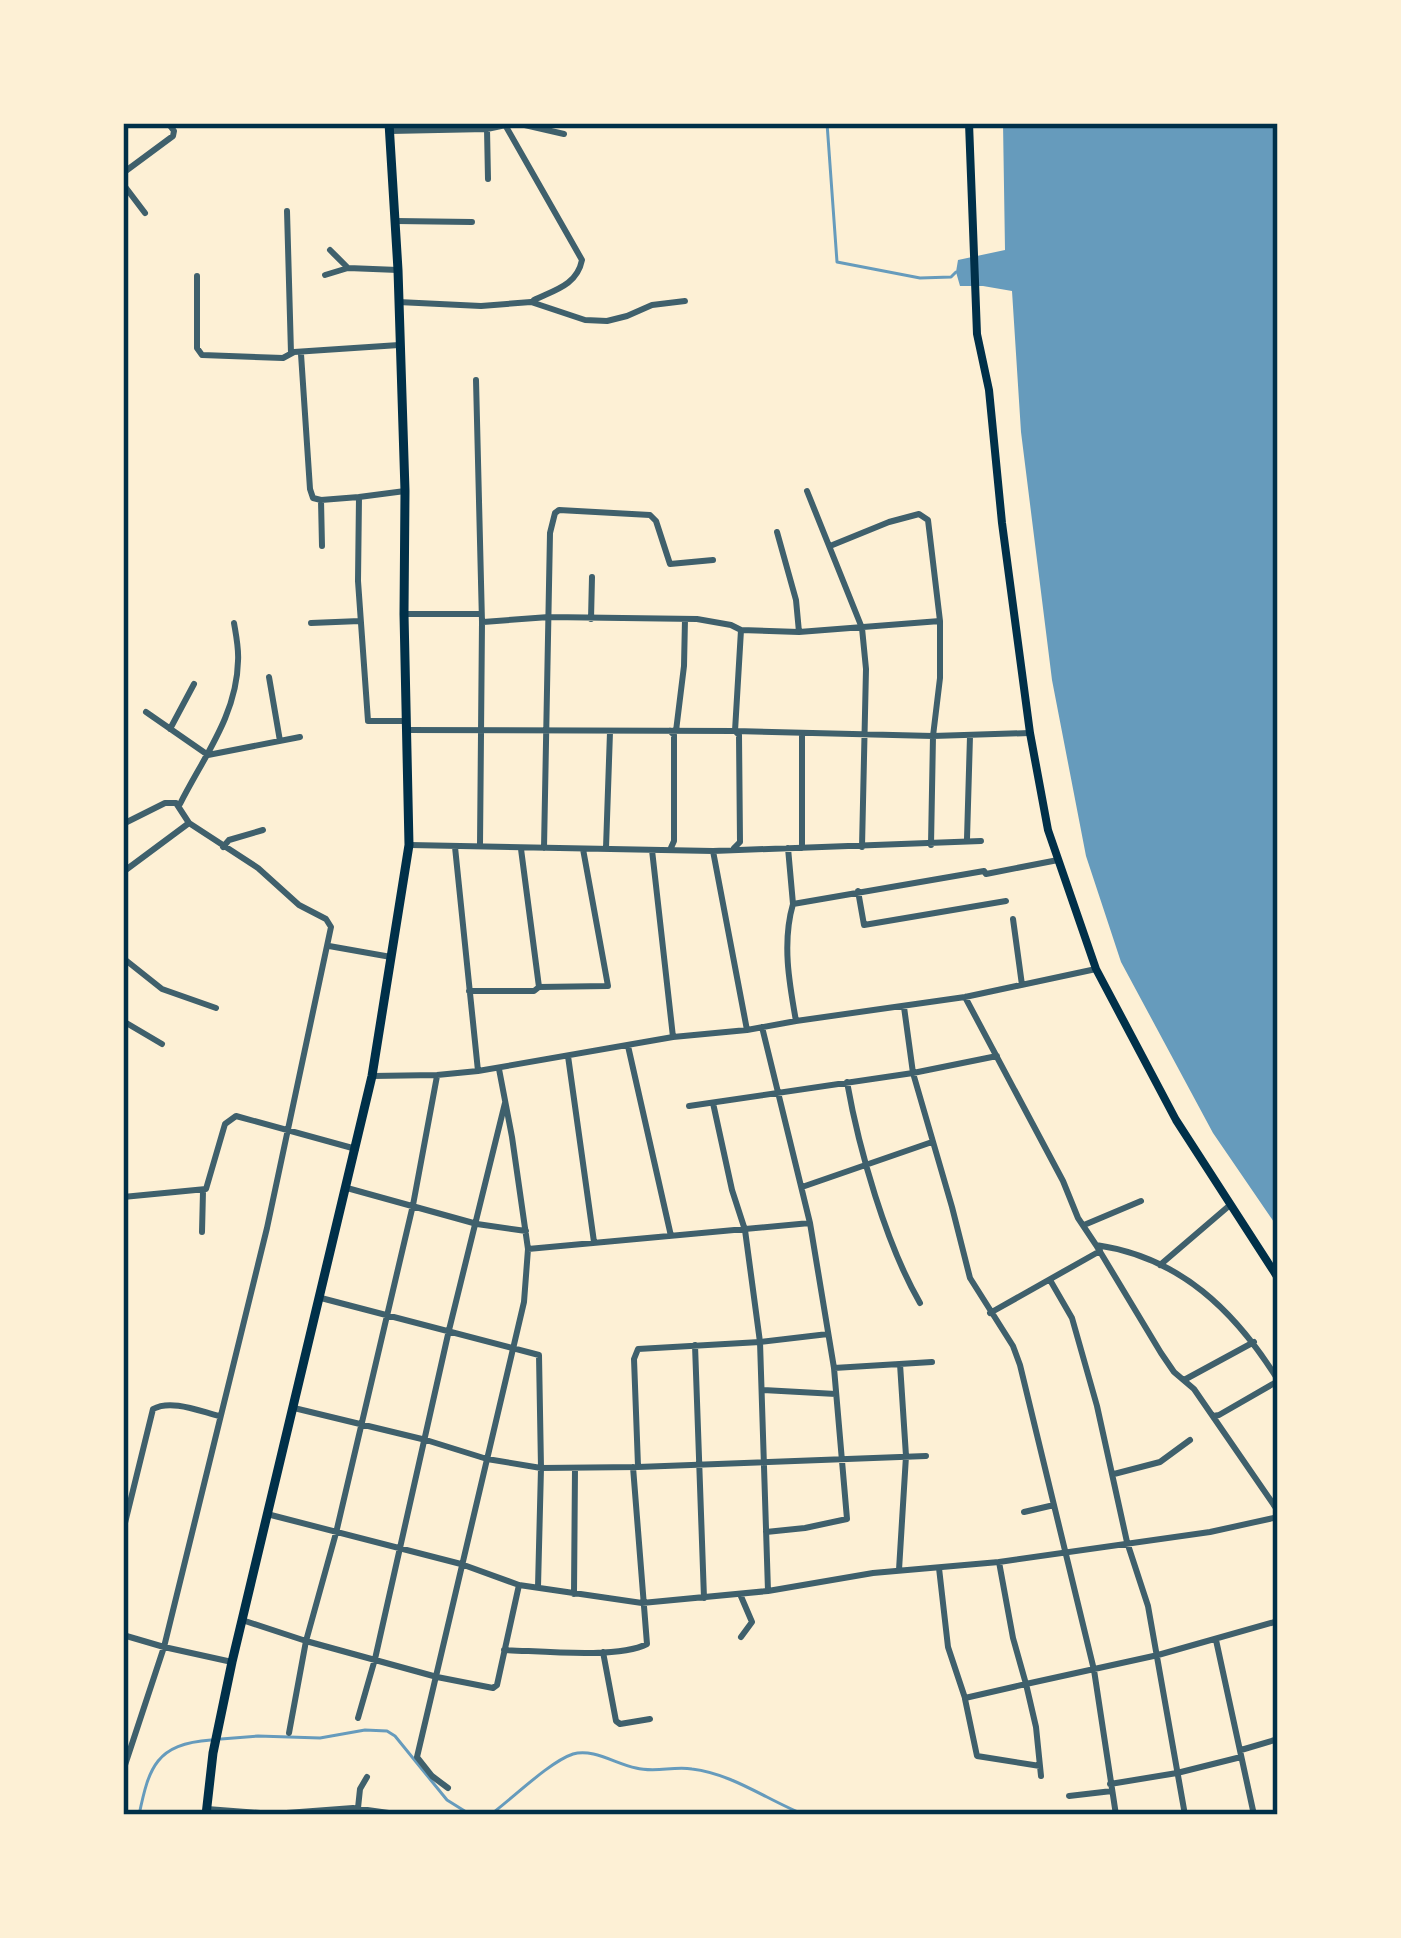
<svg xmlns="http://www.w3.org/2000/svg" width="1401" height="1938" viewBox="0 0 1401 1938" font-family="Rubik,sans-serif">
<rect width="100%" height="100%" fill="#fdf0d5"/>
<path fill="#669bbc" d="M 1003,123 L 1278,123 L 1278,1228 L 1213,1133 L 1121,962 L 1086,856 L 1052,680 L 1021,432 L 1012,291 L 983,286 L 960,286 L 956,272 L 958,260 L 1005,250 Z"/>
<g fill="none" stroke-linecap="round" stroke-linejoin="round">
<path stroke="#669bbc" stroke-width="3" d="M 827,123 L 837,262 L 920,278 L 951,277 L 956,272
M 221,1739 L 258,1736 L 320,1738 L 365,1730 L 387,1731 L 395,1736 L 447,1800 L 471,1815
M 139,1815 C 149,1767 156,1744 211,1740
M 490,1815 C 512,1799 549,1762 573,1754 C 593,1748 616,1764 636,1768 C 655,1773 673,1766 692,1769 C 733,1774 767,1800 805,1815"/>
<path stroke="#3f606c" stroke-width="6" d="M 504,123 L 582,260 C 577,285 555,290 534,300
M 487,129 L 488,179
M 390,131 L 487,129 L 516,123 L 564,134
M 123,173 L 173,136 L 174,131 L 168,123
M 123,184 L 145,213
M 287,211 L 291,353
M 396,221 L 472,222
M 330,250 L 348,268
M 325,275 L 348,268 L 398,270
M 197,276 L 197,348 L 202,355 L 283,358 L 294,352 L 399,345
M 398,302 L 481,306 L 531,302 L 585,320 L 607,321 L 627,316 L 652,305 L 685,301
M 301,354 L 310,489 L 313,498 L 321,500 L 322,546
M 476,380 L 482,622 L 480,846
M 405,491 L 359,497 L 358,581 L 368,721 L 405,721
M 807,491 L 862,628 L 866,669 L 862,847
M 321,500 L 359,497
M 777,532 L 796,600 L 799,632
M 830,546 L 889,522 L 919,514 L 928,520 L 940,621 L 940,678 L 933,736 L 931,845
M 404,614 L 481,614
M 591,619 L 592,577
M 483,622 L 549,617 L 697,619 L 731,625 L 741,630
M 311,623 L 360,621
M 269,677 L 280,741
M 146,712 L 208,755 L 300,737
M 170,729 L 194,684
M 406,730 L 735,731 L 933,736 L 1030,733
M 670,731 L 674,735 L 674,841 L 670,850
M 676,731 L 684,666 L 685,619
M 802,734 L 802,848
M 180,804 C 203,758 237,715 238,661 C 239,649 236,635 234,623
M 123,824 L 165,803 L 176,803 L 189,823 L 258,868 L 299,905 L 326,919 L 331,927 L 267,1228 L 164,1647 L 232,1662
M 967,839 L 970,736
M 410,845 L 713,851 L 981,841
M 223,847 L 229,840 L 263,830
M 455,847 L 478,1071
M 544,848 L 550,533 L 555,513 L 559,510 L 650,515 L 656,521 L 670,564 L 713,560
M 606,848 L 610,732
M 734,848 L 740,842 L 739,735 L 735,731 L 741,630 L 799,632 L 940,621
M 788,848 L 793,904
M 652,850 L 673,1037
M 713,851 L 747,1030
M 123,872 L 189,823
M 858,891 L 864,925 L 1006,901
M 1013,919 L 1022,985
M 329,946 L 391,957
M 123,958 L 162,989 L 216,1008
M 539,987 L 608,986 L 583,849
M 469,991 L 534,991 L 539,987 L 521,849
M 965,997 L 1063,1181 L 1078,1218 L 1096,1245 C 1180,1257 1235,1311 1278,1380
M 904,1007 L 913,1073 L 952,1207 L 970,1278 L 1013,1346 L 1020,1365 L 1094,1670 L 1116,1815
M 123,1021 L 162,1044
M 796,1021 C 789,982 782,942 793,904 L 984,871 L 986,874 L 1058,860
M 762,1027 L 810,1223 L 834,1368 L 847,1519 L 805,1528 L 766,1532
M 628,1046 L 671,1236
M 568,1056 L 594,1242
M 499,1069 L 512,1137 L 528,1249
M 372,1076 L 437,1075 L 478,1071 L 673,1037 L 747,1030 L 796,1021 L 965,997 L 1096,969
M 847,1082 C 859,1150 886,1244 920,1303
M 713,1103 L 732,1190 L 745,1230 L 760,1342 L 768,1591
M 689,1106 L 913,1073 L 997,1056
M 802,1187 L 932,1142
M 347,1188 L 477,1224 L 526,1231
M 123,1197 L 206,1189 L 225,1124 L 236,1116 L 356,1149
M 1084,1225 L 1141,1201
M 202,1232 L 203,1191
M 1096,1245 L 1161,1353 L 1174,1372 L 1194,1389 L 1278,1511
M 1160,1265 L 1230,1205
M 1050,1280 L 1072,1318 L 1097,1406 L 1127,1542 L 1148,1606 L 1185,1815
M 321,1298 L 539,1355 L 541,1468 L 538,1587
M 990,1313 L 1100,1251
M 695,1345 L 704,1598
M 834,1368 L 932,1362
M 1184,1380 L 1254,1342
M 763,1390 L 836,1394
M 294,1408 L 426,1440 L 487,1459 L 541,1468 L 638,1467 L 926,1456
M 1213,1416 L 1219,1415 L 1278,1381
M 638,1466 L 634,1359 L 638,1349 L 760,1342 L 828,1334
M 1114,1474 L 1160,1462 L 1190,1440
M 1024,1512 L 1054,1505
M 267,1514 L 461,1564 L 519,1585 L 642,1603 L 768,1591 L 873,1573 L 999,1562 L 1210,1532 L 1278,1517
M 123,1531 L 153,1409 C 171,1399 199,1411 219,1416
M 999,1562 L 1013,1638 L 1026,1684 L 1158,1655 L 1278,1621
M 939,1568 L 948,1647 L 965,1698 L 1026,1684 L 1036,1727 L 1041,1776
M 899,1570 L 906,1456 L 900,1364
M 574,1594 L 575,1468
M 740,1594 L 752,1622 L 741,1637
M 242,1620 L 306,1641 L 437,1677 L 493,1688 L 497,1685 L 519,1585
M 123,1635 L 164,1647 L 123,1771
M 1216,1640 L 1254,1815
M 504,1650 C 540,1651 618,1659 647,1644 L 633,1467
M 603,1652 L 616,1721 L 620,1724 L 650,1719
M 965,1699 L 977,1756 L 1040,1766
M 358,1718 L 375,1659 L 449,1330 L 505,1103
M 289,1733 L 306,1641 L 336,1533 L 413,1205 L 437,1076
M 1241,1750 L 1278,1739
M 1110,1784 L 1177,1773 L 1241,1757
M 448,1788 L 432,1776 L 417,1757 L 524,1302 L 528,1249 L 810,1223
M 1069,1796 L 1112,1791
M 358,1808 L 360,1789 L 367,1777
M 207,1809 L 273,1814 L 353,1808 L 403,1815"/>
<path stroke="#003049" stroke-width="8" d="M 969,123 L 977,334 L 989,390 L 1002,523 L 1030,733 L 1048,830 L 1096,969 L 1176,1120 L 1278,1278"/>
<path stroke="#003049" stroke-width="9" d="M 206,1815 L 213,1753 L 232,1662 L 372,1076 L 409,845 L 404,614 L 405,491 L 398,270 L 389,123"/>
</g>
<rect width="1401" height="1938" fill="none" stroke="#fdf0d5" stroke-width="252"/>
<rect x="126" y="126" width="1149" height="1686" fill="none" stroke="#003049" stroke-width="4.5"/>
</svg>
